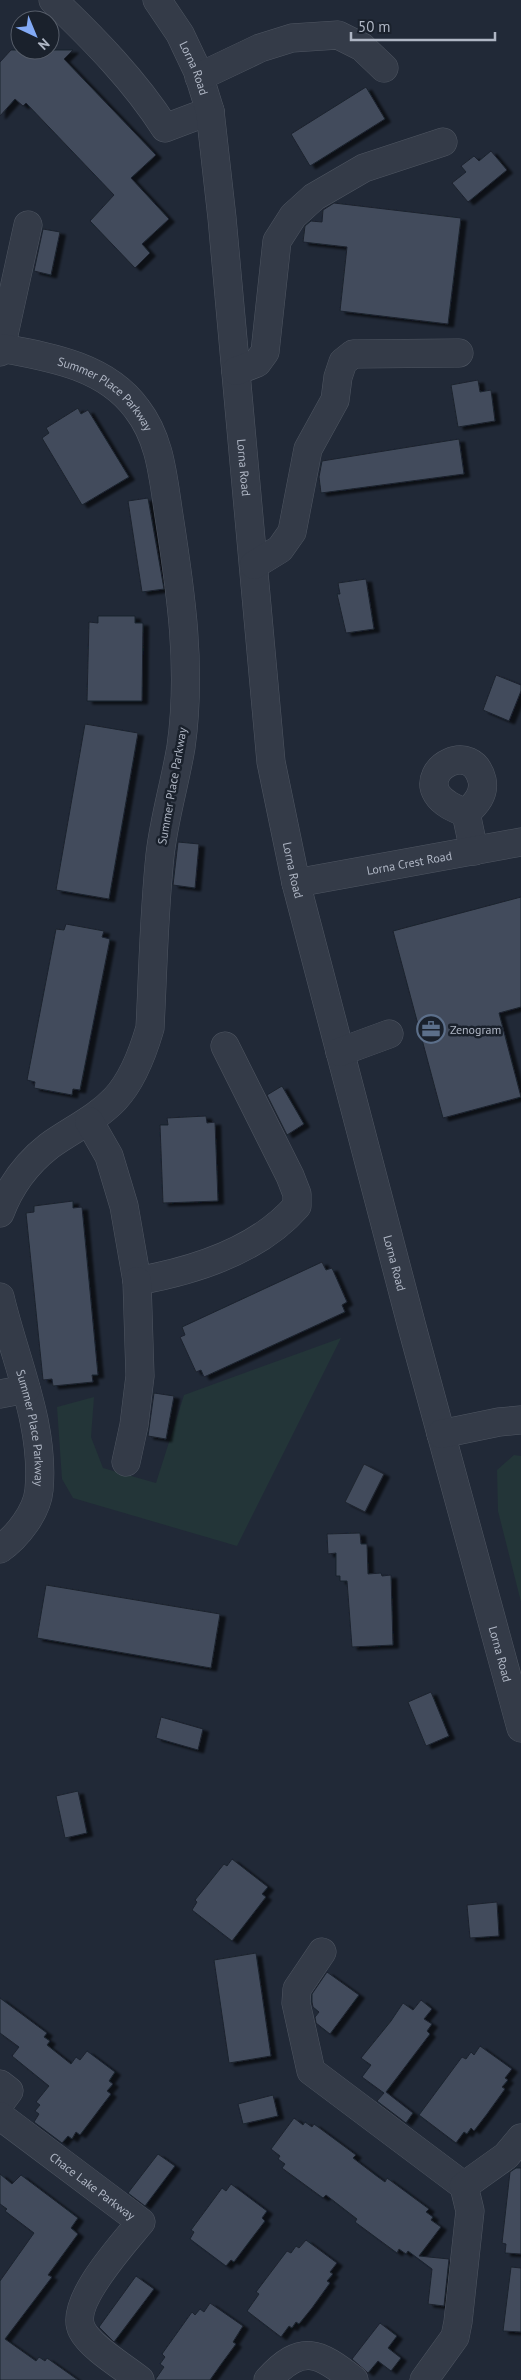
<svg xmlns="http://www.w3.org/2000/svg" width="521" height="2380" viewBox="0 0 521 2380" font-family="'PT Sans',sans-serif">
<defs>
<filter id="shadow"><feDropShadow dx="5.5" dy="3" stdDeviation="1" flood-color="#0009"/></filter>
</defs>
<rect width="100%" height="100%" fill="#212937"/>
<path fill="#233538" d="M 341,1338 L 237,1546 L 73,1498 L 62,1479 L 57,1407 L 94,1397 L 91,1437 L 103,1468 L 156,1483 L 184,1395 Z
M 514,1455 L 521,1456 L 521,1602 L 498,1511 L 497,1470 Z"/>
<path fill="#424c5c" stroke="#1c232e" filter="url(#shadow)" d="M 11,50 L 73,50 L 64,59 L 156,155 L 131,178 L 169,219 L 142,244 L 150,253 L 135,268 L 90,221 L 114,195 L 26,103 L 23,106 L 15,99 L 0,116 L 0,62 Z
M 366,87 L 385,119 L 310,166 L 291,134 Z
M 491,151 L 507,170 L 468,202 L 452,183 L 466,172 L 461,166 L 474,156 L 479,161 Z
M 334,203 L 461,218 L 448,324 L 340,311 L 347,247 L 303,242 L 305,226 L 311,221 L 322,222 L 323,210 Z
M 43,229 L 60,232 L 51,275 L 34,271 Z
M 478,380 L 480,392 L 491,390 L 495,421 L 458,427 L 451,385 Z
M 78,408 L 81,414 L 88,410 L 129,477 L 82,505 L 42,438 L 49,433 L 46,428 Z
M 459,439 L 464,474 L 321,493 L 319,477 L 322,461 Z
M 148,498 L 164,589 L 142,592 L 128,501 Z
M 366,579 L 374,629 L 346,633 L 337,594 L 340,594 L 338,583 Z
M 98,616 L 135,616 L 135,623 L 143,623 L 142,701 L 87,701 L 89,622 L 98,623 Z
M 496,675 L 521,685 L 521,691 L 509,721 L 483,710 Z
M 85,724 L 138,733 L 109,899 L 56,890 Z
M 178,842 L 199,844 L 195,888 L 173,885 Z
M 521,897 L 521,1007 L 499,1013 L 521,1097 L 443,1118 L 393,931 Z
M 66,924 L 104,931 L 102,937 L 110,939 L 80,1090 L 73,1089 L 72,1095 L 34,1088 L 35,1082 L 27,1080 L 56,929 L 64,930 Z
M 282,1086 L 304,1124 L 287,1135 L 267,1095 Z
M 206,1116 L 207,1123 L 215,1122 L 218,1201 L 163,1203 L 160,1125 L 168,1125 L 167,1118 Z
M 73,1201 L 73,1208 L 82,1207 L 98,1375 L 92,1375 L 93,1382 L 53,1386 L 52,1379 L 43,1380 L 26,1213 L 34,1212 L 34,1206 Z
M 322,1262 L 326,1270 L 332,1268 L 347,1302 L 342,1305 L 345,1312 L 204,1377 L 201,1370 L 196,1372 L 180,1337 L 185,1335 L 182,1327 Z
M 154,1393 L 174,1396 L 166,1439 L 148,1436 Z
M 364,1464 L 384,1474 L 365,1512 L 345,1502 Z
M 360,1533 L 361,1544 L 367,1544 L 368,1574 L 381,1573 L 382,1576 L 391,1575 L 393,1645 L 352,1647 L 347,1581 L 340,1581 L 340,1576 L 336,1576 L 336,1553 L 328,1554 L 327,1534 Z
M 46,1585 L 220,1614 L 211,1668 L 37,1638 Z
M 431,1692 L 449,1736 L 426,1746 L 408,1702 Z
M 161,1717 L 203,1729 L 198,1750 L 156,1738 Z
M 78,1791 L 87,1833 L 65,1838 L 56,1796 Z
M 232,1859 L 268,1887 L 262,1894 L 266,1897 L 232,1941 L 192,1910 L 197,1902 L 195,1900 L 224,1864 L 227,1866 Z
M 497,1902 L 499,1936 L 470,1938 L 467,1905 Z
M 256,1953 L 271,2056 L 229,2063 L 214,1960 Z
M 327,1972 L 359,1995 L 330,2034 L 316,2023 L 315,2017 L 319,2012 L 313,2007 L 312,2002 L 312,1994 Z
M 0,1998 L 47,2033 L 44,2037 L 50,2041 L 47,2045 L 71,2064 L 76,2057 L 80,2060 L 87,2051 L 115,2072 L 109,2081 L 113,2084 L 107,2091 L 111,2094 L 80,2135 L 76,2132 L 72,2139 L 68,2136 L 62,2143 L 34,2122 L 39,2114 L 35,2111 L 40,2105 L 36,2102 L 49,2086 L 12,2056 L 19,2047 L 0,2033 Z
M 421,2000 L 432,2009 L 424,2019 L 432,2024 L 427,2031 L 430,2034 L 386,2092 L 413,2113 L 406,2123 L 377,2101 L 384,2093 L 362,2077 L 371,2065 L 361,2058 L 391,2021 L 403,2003 L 413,2010 Z
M 480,2046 L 512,2069 L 505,2078 L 508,2080 L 502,2087 L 505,2089 L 487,2114 L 474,2131 L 471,2128 L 467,2134 L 464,2132 L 456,2143 L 419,2115 L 462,2057 L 466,2059 L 471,2052 L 474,2055 Z
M 273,2095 L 278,2116 L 243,2124 L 238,2104 Z
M 294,2118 L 303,2125 L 305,2122 L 312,2127 L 314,2124 L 356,2155 L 353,2158 L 378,2177 L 385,2182 L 387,2178 L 429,2209 L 426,2212 L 433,2217 L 431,2220 L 441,2227 L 419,2256 L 449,2259 L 444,2306 L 428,2304 L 432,2269 L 408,2251 L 406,2254 L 399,2249 L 397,2253 L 355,2222 L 357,2219 L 326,2195 L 323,2198 L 282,2168 L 285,2164 L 278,2159 L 280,2156 L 271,2149 Z
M 158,2154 L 175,2166 L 145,2206 L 128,2193 Z
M 516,2168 L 521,2168 L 521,2254 L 505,2253 L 506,2244 L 502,2243 L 510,2172 Z
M 0,2174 L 12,2184 L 21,2175 L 78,2218 L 71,2228 L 78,2234 L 48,2275 L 52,2277 L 5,2339 L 36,2361 L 39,2357 L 45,2361 L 47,2358 L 78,2380 L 0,2380 L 0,2281 L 34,2233 L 5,2211 L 7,2209 L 0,2204 Z
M 231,2184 L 267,2211 L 262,2218 L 265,2221 L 246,2246 L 234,2262 L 231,2260 L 226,2266 L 190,2239 L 194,2232 L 191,2230 L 211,2203 L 222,2188 L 226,2191 Z
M 306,2240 L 337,2263 L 330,2272 L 333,2274 L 327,2281 L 330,2283 L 312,2308 L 299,2324 L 296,2322 L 292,2328 L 289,2326 L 281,2337 L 247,2311 L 259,2294 L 256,2292 L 287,2251 L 291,2253 L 296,2246 L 299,2248 Z
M 511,2267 L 521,2268 L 521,2332 L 503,2331 Z
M 136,2276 L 154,2289 L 114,2342 L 99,2327 Z
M 210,2303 L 243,2326 L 233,2342 L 236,2344 L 222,2363 L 210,2380 L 155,2380 L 164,2367 L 160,2364 L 165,2357 L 162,2354 L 192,2312 L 195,2315 L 200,2309 L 204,2312 Z
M 380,2323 L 397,2336 L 388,2348 L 401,2358 L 391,2371 L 378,2361 L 368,2373 L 352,2359 Z"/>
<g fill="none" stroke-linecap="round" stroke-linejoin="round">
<defs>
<g id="minor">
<path d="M 53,0 C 94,39 135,81 165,128 L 210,111"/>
<path id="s1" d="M 157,0 L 180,34 L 198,72 L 210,111 L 222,218 L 271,762 L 296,883 L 412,1327 L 521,1728"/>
<path d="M 199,77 L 260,48 L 292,38 L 338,35 L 362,47 L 384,68"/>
<path d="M 1,348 L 28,225"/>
<path id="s2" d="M 0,352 L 1,348 C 50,357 106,366 137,409 C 161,440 163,478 169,516 C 181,593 192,669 181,747 C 175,783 164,819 160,855 C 154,912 153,970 150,1028 C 143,1052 133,1080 115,1099 C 96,1119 71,1130 49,1146 C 26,1164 10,1186 0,1213"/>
<path d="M 236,371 L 257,363 L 265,352 L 277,241 L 293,216 L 314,197 L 364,168 L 443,142"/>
<path d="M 254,565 L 280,549 L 292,532 L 308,449 L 335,400 L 338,377 L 343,362 L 353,354 L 459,353"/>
<path d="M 466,813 C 476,804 485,794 482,780 C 472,740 421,768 437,794 C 443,804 456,809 466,813 L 474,851"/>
<path id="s3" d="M 296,883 L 521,842"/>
<path d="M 340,1052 L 389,1034"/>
<path d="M 89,1121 L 109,1156 L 124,1206 L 137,1281 C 193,1271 259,1250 297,1206 L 297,1194 L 290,1176 L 225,1046"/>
<path id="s4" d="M 0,1297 C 15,1361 45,1424 39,1490 C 37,1512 17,1537 0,1549"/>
<path d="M 0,1394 L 26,1389"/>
<path d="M 441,1434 L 499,1422 L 521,1420"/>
<path d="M 126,1462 L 134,1425 L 140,1376 L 137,1281"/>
<path d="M 322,1952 L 297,1989 L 296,2003 L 311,2071 L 464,2186"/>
<path d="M 0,2084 L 9,2091 L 0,2103"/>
<path id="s5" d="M 0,2116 L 141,2222 C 124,2243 68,2303 82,2330 C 91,2348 124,2367 140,2380"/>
<path d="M 268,2380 C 302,2343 318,2352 354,2380"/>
<path d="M 424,2380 L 455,2337 L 458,2322 L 470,2211 L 464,2186 L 506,2156 L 521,2138"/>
</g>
</defs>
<use href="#minor" stroke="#4f5662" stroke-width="29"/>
<use href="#minor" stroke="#343b48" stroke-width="28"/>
</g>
<defs>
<symbol id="office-ring" viewBox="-11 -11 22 22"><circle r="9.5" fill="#1a212c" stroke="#5c6f8a" stroke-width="1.5"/><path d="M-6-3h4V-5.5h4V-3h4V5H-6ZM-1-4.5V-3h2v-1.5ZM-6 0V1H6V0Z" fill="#5c6f8a"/></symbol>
</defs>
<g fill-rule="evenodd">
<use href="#office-ring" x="415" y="1013" width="32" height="32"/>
</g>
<g text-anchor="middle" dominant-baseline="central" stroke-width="5" stroke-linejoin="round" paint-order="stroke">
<g font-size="12" fill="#afb6c4" stroke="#1a212c">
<text stroke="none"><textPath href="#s1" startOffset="78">Lorna Road</textPath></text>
<text stroke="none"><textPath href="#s2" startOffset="122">Summer Place Parkway</textPath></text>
<text stroke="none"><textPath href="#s1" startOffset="482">Lorna Road</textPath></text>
<text transform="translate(172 786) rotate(-80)">Summer Place Parkway</text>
<text stroke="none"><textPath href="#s3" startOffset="115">Lorna Crest Road</textPath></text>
<text stroke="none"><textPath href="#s1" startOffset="888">Lorna Road</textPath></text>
<text stroke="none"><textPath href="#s1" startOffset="1294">Lorna Road</textPath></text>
<text stroke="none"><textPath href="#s4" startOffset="135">Summer Place Parkway</textPath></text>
<text stroke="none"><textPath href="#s1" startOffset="1699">Lorna Road</textPath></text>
<text stroke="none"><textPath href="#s5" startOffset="116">Chace Lake Parkway</textPath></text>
</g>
<g font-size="12" fill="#afb6c4" stroke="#1a212c" text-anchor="start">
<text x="450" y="1029">Zenogram</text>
</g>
</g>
<g transform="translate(35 35) rotate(136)"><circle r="24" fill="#1a212c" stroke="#565d69"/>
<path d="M0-4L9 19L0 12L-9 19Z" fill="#83aaf5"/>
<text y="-8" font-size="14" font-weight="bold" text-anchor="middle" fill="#afb6c4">N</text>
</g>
<path d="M351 32v8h144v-8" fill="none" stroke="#afb6c4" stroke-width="2.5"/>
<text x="358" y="32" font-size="15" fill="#afb6c4" stroke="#1a212c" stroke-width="4" paint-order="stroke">50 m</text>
</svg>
